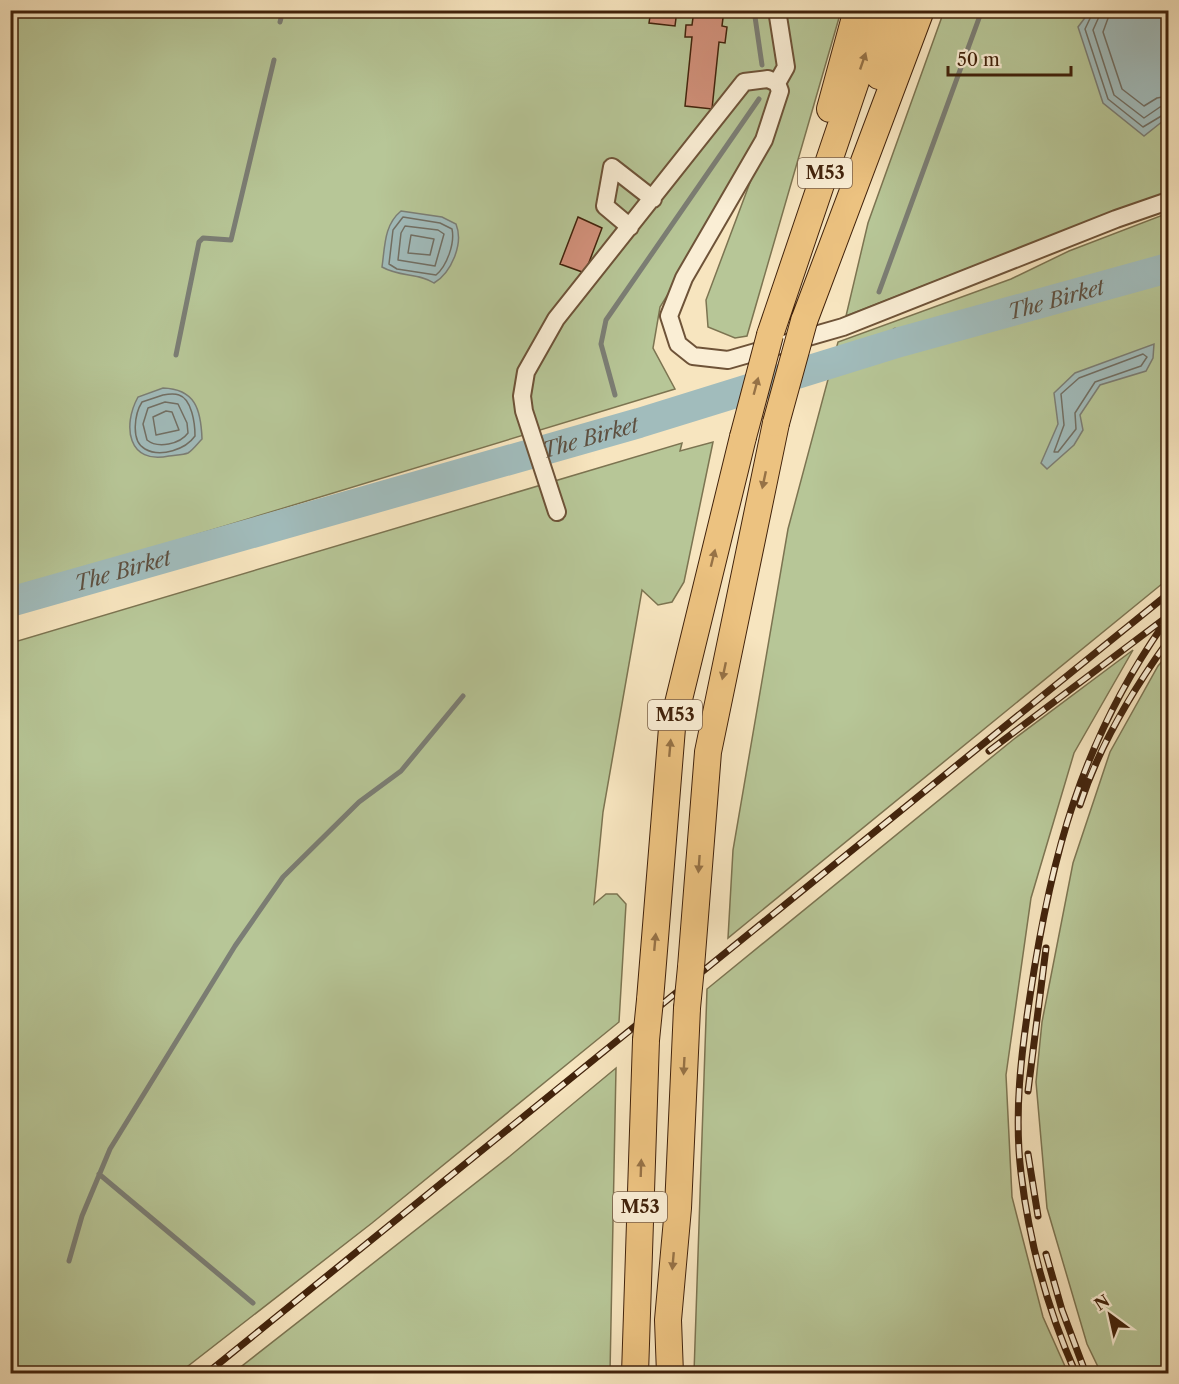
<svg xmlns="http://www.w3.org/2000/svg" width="1179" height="1384" viewBox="0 0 1179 1384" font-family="'Libre Caslon Text',serif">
<rect width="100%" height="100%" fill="#f7e5bf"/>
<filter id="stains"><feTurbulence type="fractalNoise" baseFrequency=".00333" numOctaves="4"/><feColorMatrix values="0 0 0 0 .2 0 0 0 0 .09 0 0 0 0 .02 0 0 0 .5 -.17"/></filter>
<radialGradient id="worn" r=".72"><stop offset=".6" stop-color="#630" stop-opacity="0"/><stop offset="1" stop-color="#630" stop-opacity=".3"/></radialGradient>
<path fill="#b7c697" stroke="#7c7451" stroke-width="1.5" d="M 11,11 L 841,11 L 747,336 L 735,338 L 708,327 L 706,300 L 770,129 L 660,307 L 653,348 L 675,389 L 11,591 Z
M 944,11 L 1168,11 L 1168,194 L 1071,228 L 846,316 L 868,223 Z
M 1168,213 L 1168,579 L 728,938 L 733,850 L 788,529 L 838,342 L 1011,279 L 1069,251 Z
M 713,442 L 684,582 L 672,602 L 658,605 L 642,590 L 603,812 L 594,904 L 606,894 L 617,894 L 626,904 L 619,1022 L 372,1223 L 179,1373 L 11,1374 L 11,643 L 682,443 L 680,451 Z
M 1133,650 L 1074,753 L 1031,898 L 1006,1075 L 1012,1197 L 1043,1317 L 1068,1373 L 694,1373 L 707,989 L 1014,739 Z
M 1168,654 L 1168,1373 L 1101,1373 L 1087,1344 L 1047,1208 L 1036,1082 L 1042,1022 L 1073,863 L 1110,752 L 1158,666 Z
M 616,1068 L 610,1373 L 233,1373 L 510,1156 Z"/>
<path fill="#a1bcbc" stroke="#7b7e75" stroke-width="1.5" d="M 1090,11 L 1168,11 L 1168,117 L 1144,136 L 1103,103 L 1078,27 Z
M 401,211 L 442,217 L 456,224 C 464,244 451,273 434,283 C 420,273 399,277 382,267 C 385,246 384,225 401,211 Z
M 1154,344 L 1153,358 L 1146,371 L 1100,385 L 1080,415 L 1083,430 L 1074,445 L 1047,469 L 1041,463 L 1058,424 L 1054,393 L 1075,373 Z
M 163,388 C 195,389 201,409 202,439 C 198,443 193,450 188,453 C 183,455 175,455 169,456 C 128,465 122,426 138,397 Z"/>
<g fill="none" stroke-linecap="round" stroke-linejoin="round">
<path stroke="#716f64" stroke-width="1.5" d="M 1094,10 L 1085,29 L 1108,99 L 1143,127 L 1168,112
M 1102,10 L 1093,30 L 1114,95 L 1144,118 L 1160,107 L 1168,105
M 1111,10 L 1103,32 L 1122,89 L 1144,106 L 1157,98 L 1168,96
M 403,217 L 440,223 L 452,229 C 455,243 447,266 436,275 L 397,269 L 389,264 L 393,230 Z
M 405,226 L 438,230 L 444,234 L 435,266 L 398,260 L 401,233 Z
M 411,235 L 434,239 L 430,255 L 408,253 Z
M 1143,354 L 1147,357 L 1141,366 L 1095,382 L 1075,413 L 1076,429 L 1058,452 L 1054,452 L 1064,425 L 1061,394 L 1079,378 Z
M 163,395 C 168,394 174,393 179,395 C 192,399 195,424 195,436 C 186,449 161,458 145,449 C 130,441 135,413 142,402 Z
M 165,402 L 178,404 L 187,423 L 188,433 C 180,444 158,449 147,440 L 143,424 L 148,408 Z
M 166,411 L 172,412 L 179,430 L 156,435 L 153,417 Z"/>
<path stroke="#7b7e75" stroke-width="5" d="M 754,10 L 762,65
M 280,22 L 283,10
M 879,292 L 982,10
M 895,330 L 900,342
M 176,355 L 199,242 L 203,238 L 231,240 L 274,60
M 615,395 L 601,344 L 606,320 L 759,99
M 632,414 L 639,423
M 99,1174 L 253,1303
M 69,1261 L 82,1216 L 110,1149 L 235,946 L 283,877 L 359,802 L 401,771 L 463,696"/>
<path stroke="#a1bcbc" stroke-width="30" id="s1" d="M 10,602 L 639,423 L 900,342 L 1168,268"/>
</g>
<path fill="#d1907a" stroke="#41220b" stroke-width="1.5" d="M 651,10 L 677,10 L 675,26 L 649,23 Z
M 694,10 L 724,10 L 722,26 L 727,27 L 725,43 L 719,42 L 712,109 L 685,106 L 692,37 L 685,37 L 686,25 L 692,25 Z
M 578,217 L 602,228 L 585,273 L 560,264 Z"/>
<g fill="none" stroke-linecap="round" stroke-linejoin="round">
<defs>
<path id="minor" d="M 777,83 L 786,67 L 777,10
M 630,227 L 605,206 L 612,167 L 653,199
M 557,512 L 524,411 L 522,396 L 526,372 L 556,319 L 744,82 L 768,79 L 777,83 L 780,91 L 764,140 L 684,278 L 669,316 L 678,344 L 693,356 L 728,360 L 843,327 L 1116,219 L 1168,201"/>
<path id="highway" d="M 879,76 L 900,10
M 830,109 L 857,10
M 804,321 L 921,10
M 770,335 L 880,10
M 691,967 L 708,752 L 776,423
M 650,1000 L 672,728 L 743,437
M 635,1374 L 646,1040
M 670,1374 L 668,1320 L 678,1208 L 687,1008"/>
</defs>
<use href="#minor" stroke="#6e5338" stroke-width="20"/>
<use href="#highway" stroke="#41220b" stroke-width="28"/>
<use href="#minor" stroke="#faeed5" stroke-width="16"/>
<use href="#highway" stroke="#ecc280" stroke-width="26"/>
<defs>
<path id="rail" d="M 989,751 L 1168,616
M 1080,805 C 1099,746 1132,691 1168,641
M 1028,1091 L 1046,948
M 1028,1154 L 1038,1216
M 1046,1254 L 1062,1310 L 1086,1374
M 206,1374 L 1168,594
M 1076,1374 C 1048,1311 1029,1240 1021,1173 C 1014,1114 1021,1054 1030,996 C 1051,856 1081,743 1163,625"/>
</defs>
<use href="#rail" stroke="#41220b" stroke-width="7"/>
<use href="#rail" stroke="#faeed5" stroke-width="4.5" stroke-dasharray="14" stroke-linecap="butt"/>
<defs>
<path id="highway-bridge" d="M 776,423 L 804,321
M 743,437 L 770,335
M 687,1008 L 691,967
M 646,1040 L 650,1000"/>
</defs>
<use href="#highway-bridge" stroke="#41220b" stroke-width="28" stroke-linecap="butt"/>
<use href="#highway-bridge" stroke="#ecc280" stroke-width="26"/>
</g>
<defs><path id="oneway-solid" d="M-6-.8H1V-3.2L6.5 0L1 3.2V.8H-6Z" transform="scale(1.5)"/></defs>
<g fill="#967246">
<use href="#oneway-solid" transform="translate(863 61) rotate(-71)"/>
<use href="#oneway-solid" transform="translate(756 386) rotate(-75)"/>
<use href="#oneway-solid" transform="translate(764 480) rotate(102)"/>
<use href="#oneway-solid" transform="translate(713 558) rotate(-76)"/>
<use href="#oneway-solid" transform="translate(724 671) rotate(102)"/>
<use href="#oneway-solid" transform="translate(670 748) rotate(-85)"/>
<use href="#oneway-solid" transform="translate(699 864) rotate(94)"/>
<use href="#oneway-solid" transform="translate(655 942) rotate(-85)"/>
<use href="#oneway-solid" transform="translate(684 1066) rotate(93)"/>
<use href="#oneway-solid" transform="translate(641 1168) rotate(-88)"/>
<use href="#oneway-solid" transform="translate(673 1261) rotate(95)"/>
</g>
<g text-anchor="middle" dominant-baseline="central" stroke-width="4.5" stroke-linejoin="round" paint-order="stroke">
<g fill="#faeed5" stroke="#785f48" stroke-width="1.5">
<rect x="798" y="158" width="54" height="30" rx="4.5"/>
<rect x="648" y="700" width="54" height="30" rx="4.5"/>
<rect x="613" y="1192" width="54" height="30" rx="4.5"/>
</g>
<g font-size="18" font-weight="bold" fill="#41220b">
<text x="825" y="173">M53</text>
<text x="675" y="715">M53</text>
<text x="640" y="1207">M53</text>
</g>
<g font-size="21" font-style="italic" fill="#5e5040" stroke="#faeed5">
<text stroke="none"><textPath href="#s1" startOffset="1089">The Birket</textPath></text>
<text stroke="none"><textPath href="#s1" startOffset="603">The Birket</textPath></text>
<text stroke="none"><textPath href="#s1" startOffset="117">The Birket</textPath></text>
</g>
</g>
<rect width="1179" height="1384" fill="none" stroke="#f7e5bf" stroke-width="36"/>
<rect x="12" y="12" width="1155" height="1360" fill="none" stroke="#41220b" stroke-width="3"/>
<rect x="18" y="18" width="1143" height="1348" fill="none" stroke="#41220b" stroke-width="1.5"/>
<g transform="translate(1110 1315) rotate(327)" stroke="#faeed5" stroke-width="4.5" paint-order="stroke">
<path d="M0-4.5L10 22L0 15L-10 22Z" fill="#41220b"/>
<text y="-9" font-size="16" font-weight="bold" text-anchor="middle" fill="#41220b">N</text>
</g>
<path d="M948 66v9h123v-9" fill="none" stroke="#41220b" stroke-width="3"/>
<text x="957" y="66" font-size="18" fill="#41220b" stroke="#faeed5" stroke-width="4.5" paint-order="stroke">50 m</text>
<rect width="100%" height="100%" filter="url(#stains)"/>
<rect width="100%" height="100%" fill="url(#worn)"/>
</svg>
